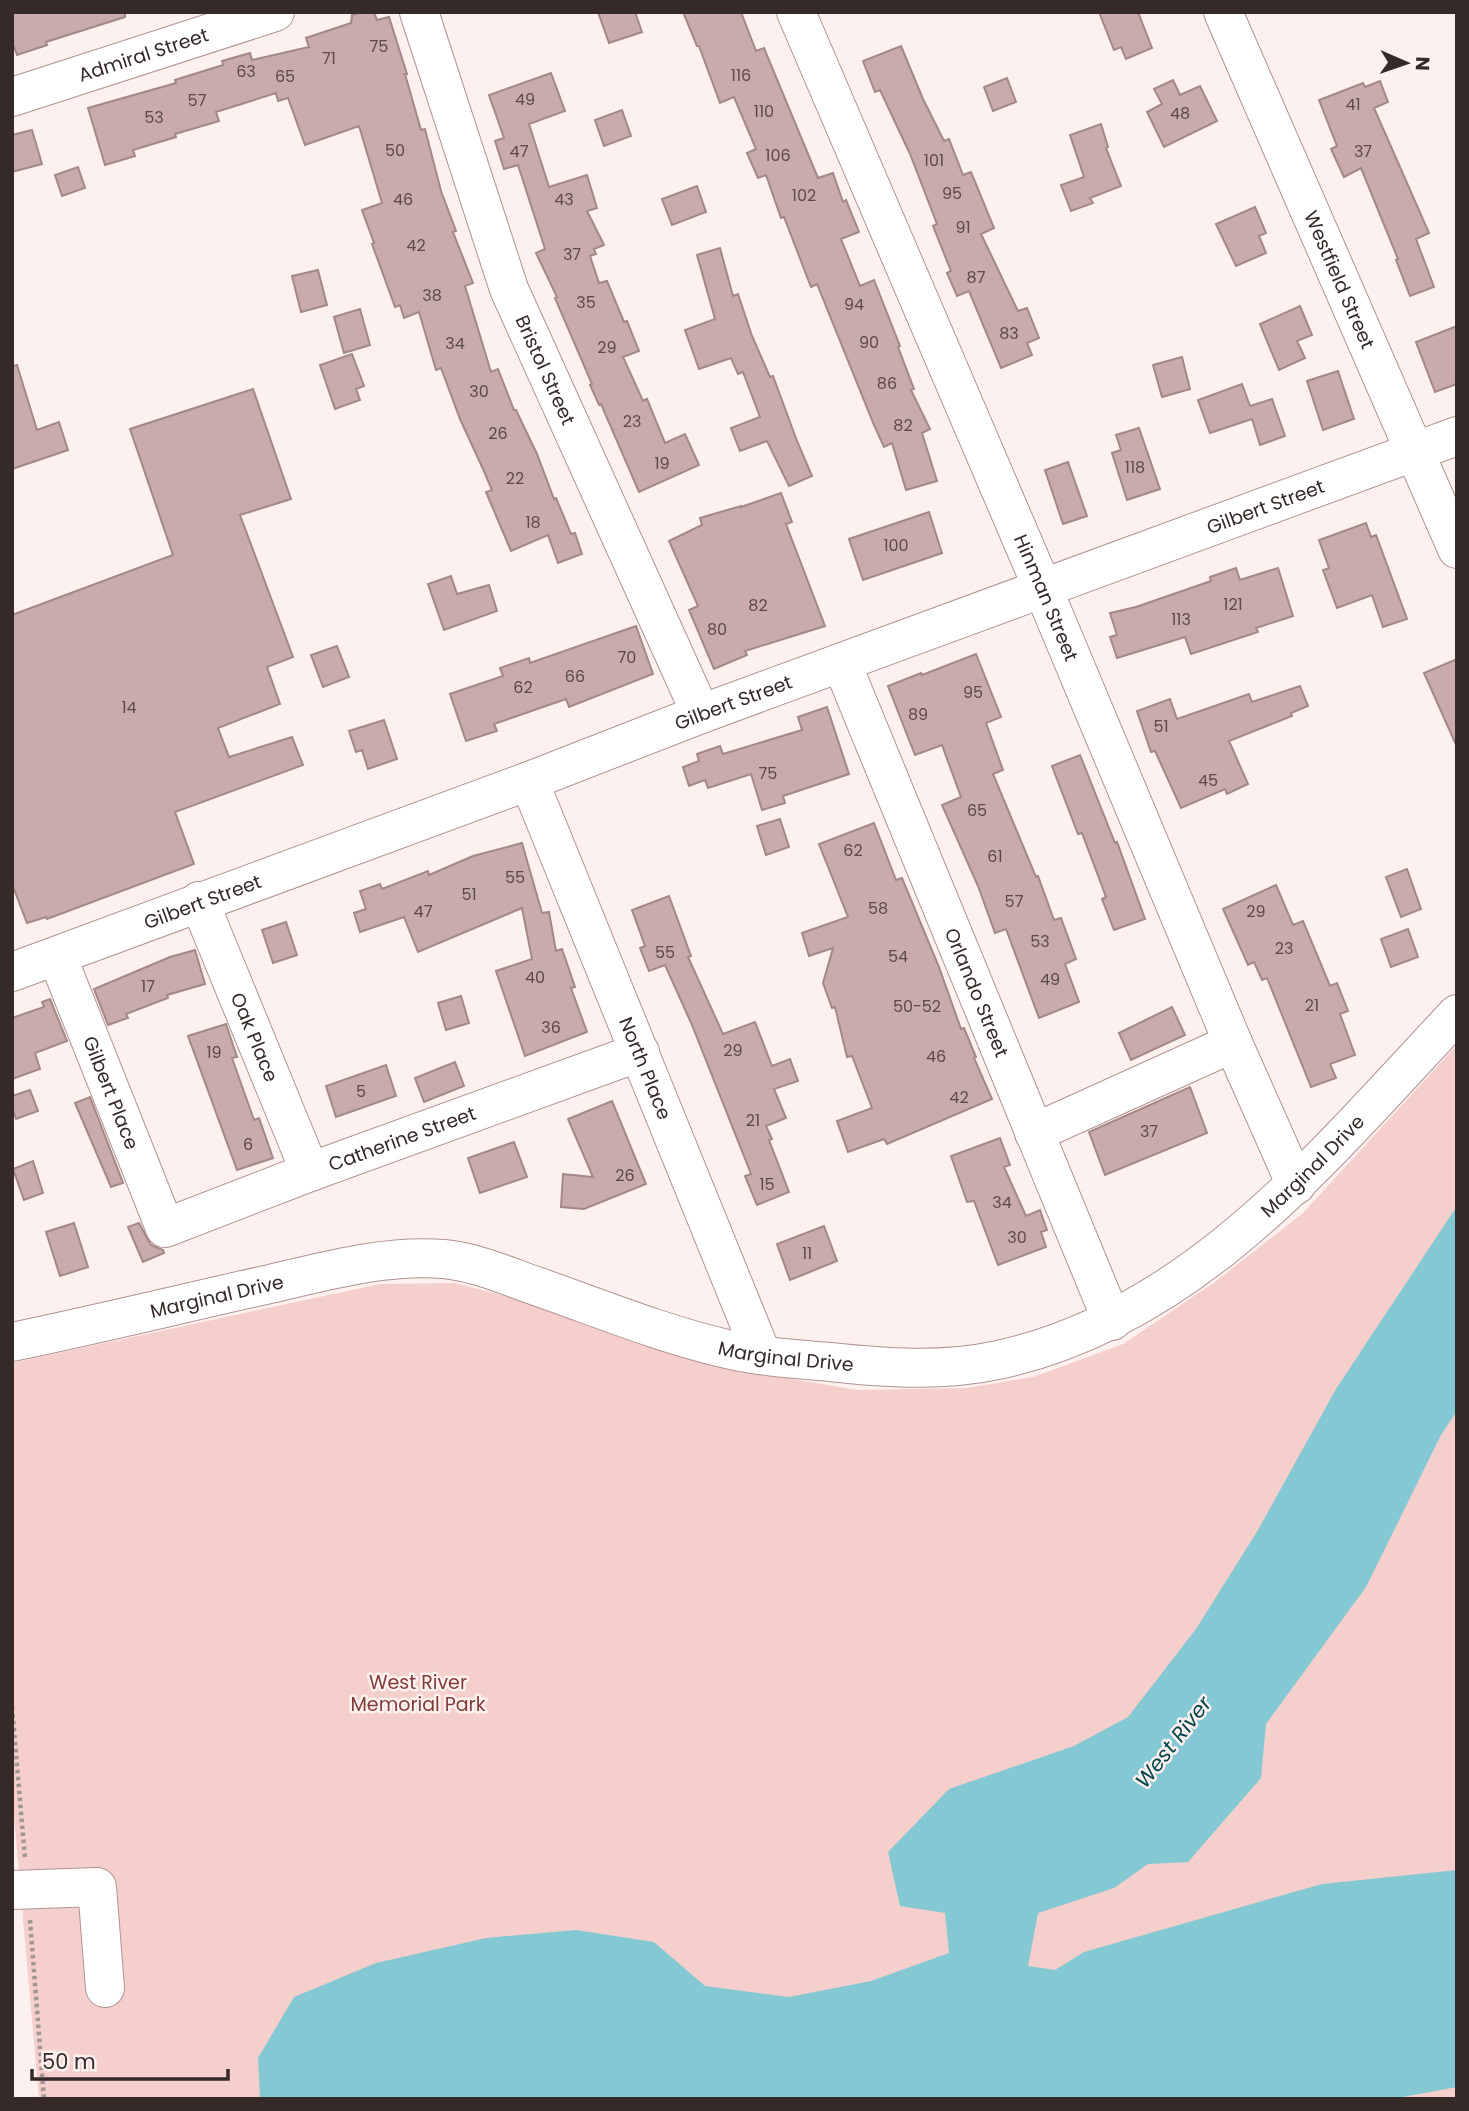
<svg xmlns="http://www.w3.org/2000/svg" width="1469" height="2111" viewBox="0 0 1469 2111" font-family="Poppins,sans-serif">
<rect width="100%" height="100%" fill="#fdf1ef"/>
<path fill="#f5cfcb" d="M 1457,1045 L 1457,2099 L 39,2099 L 12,1795 L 12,1363 L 380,1284 L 455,1283 L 532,1303 L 769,1375 L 857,1390 L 966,1388 L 1033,1377 L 1123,1344 L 1215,1282 L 1303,1213 Z"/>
<path fill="#84c8d3" d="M 1457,1206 L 1457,1411 L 1441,1435 L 1366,1587 L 1266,1724 L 1261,1778 L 1188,1862 L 1148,1864 L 1114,1888 L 1038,1913 L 1028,1966 L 1055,1970 L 1084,1952 L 1322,1884 L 1457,1870 L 1457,2087 L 1392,2099 L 260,2099 L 258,2058 L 294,1997 L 376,1963 L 486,1938 L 576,1930 L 654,1942 L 705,1986 L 789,1997 L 871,1981 L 949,1953 L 945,1913 L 900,1906 L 888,1852 L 949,1789 L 1074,1746 L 1128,1717 L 1196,1629 L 1258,1530 L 1336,1389 Z"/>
<path fill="#c9aba9" stroke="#a48885" stroke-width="2" d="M 12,12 L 125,12 L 125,17 L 46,42 L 47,45 L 17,55 L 12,41 Z
M 360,12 L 374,12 L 377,20 L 389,17 L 407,74 L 405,74 L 421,130 L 425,129 L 441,191 L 456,231 L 453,232 L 473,283 L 465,286 L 491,372 L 498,369 L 514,410 L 516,410 L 537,454 L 554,499 L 556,498 L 571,534 L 575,533 L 582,554 L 558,563 L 548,535 L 511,551 L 486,492 L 492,490 L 483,469 L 460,419 L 441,368 L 436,370 L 419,312 L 404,318 L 400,305 L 395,307 L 372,244 L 374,243 L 362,210 L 382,203 L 359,126 L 305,145 L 288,98 L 278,101 L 276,93 L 216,112 L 219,121 L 175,134 L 176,137 L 133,150 L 135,156 L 105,165 L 88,108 L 176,83 L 175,80 L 223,65 L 222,61 L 250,53 L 252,60 L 309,47 L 306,38 L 351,23 L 352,15 Z
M 598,12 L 635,12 L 642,32 L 609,43 Z
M 683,12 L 741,12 L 756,51 L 764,48 L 818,178 L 833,173 L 843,202 L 846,200 L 859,232 L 841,239 L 860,286 L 874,280 L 900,346 L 898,347 L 914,389 L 911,390 L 930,429 L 922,433 L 937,481 L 906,490 L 892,443 L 884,447 L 874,425 L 817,284 L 811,287 L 784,217 L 781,218 L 766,175 L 758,178 L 747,153 L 756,149 L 734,97 L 720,103 L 699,46 L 697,46 Z
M 1099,12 L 1138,12 L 1152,48 L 1126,59 L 1121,47 L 1114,50 Z
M 901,46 L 923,99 L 944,141 L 949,139 L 963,175 L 971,172 L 994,228 L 981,234 L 1018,311 L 1027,308 L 1039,338 L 1027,343 L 1032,355 L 1001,368 L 969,291 L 957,296 L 947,273 L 951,271 L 933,226 L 937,224 L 910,154 L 880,90 L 875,92 L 863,61 Z
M 551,73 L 565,111 L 529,124 L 549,187 L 587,175 L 597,208 L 587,211 L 604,245 L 594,249 L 596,254 L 590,256 L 599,283 L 607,281 L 624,322 L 627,321 L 639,351 L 623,357 L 643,401 L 647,399 L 665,443 L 685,434 L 699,465 L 639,492 L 601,404 L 599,405 L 590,385 L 592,384 L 555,298 L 557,297 L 536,253 L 545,249 L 518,165 L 504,169 L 495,141 L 504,138 L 489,95 Z
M 1007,78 L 1016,102 L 993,111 L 984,87 Z
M 1173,80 L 1180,95 L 1200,86 L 1217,121 L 1164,147 L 1147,112 L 1162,104 L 1154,89 Z
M 1380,81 L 1388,102 L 1374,108 L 1429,233 L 1416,239 L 1434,287 L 1410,296 L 1396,260 L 1398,259 L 1361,168 L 1344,177 L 1331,149 L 1337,146 L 1319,100 L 1363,83 L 1365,87 Z
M 622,110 L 631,136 L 604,146 L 595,120 Z
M 1101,124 L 1108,147 L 1106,148 L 1121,186 L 1090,198 L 1093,203 L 1071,211 L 1061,185 L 1084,177 L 1070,135 Z
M 32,130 L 42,164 L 12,172 L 12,135 Z
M 78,167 L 85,188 L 62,196 L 55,175 Z
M 697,186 L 706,212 L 672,225 L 662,199 Z
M 1255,207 L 1266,233 L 1259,236 L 1266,253 L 1236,266 L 1216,224 Z
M 720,248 L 733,296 L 738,294 L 752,336 L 770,377 L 773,376 L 797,441 L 812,476 L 789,486 L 767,441 L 740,451 L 731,428 L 760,417 L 743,372 L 738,374 L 731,358 L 699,369 L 685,330 L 715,319 L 697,255 Z
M 318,270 L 327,305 L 301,312 L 292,276 Z
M 1300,306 L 1312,335 L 1297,341 L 1305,358 L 1279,370 L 1260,324 Z
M 360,309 L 370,345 L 344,353 L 334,317 Z
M 1457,326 L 1457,384 L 1435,392 L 1416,342 Z
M 352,354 L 364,386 L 356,389 L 360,400 L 335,409 L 320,365 Z
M 1182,357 L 1190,389 L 1162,397 L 1153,365 Z
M 17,365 L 37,430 L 59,422 L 68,450 L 12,469 L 12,366 Z
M 1338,371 L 1354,419 L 1323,430 L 1307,381 Z
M 1242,384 L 1250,406 L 1272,399 L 1285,436 L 1260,445 L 1252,419 L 1210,433 L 1198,400 Z
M 253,389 L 291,499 L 240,515 L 293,657 L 267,667 L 280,704 L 218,728 L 229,757 L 292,737 L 303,765 L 175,812 L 194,864 L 47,919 L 46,917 L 27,923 L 12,884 L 12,615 L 173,555 L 130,429 Z
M 1139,428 L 1160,489 L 1127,500 L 1112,453 L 1121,450 L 1116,435 Z
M 1068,462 L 1087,516 L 1063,524 L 1045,470 Z
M 781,493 L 792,522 L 786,524 L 825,626 L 745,651 L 747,655 L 714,669 L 689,610 L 698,606 L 669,541 L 702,525 L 700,518 L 741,506 L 741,507 Z
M 929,512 L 942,553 L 863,580 L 849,539 Z
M 1366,523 L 1371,537 L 1376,535 L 1407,619 L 1383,627 L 1372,595 L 1337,608 L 1323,570 L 1329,568 L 1319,540 Z
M 1236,568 L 1240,580 L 1278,568 L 1293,616 L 1256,628 L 1258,632 L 1191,654 L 1185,637 L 1117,658 L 1110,637 L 1117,635 L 1110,613 L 1136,607 L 1211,581 L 1210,577 Z
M 451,576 L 457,594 L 489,585 L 497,611 L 444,630 L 428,584 Z
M 636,626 L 653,674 L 569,707 L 566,699 L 494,724 L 497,731 L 466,741 L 450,694 L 503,676 L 500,668 L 529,658 L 530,663 Z
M 337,646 L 349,677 L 323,687 L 311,655 Z
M 976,654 L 1001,717 L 986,723 L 1003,770 L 993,774 L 1036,877 L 1038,876 L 1054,920 L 1061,918 L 1076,959 L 1065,964 L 1079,1002 L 1039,1018 L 1006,929 L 995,933 L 978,886 L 942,805 L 961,797 L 942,745 L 915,755 L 888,686 L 921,673 L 922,675 Z
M 1457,659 L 1457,747 L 1424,673 Z
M 1300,686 L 1308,706 L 1291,713 L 1292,716 L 1229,741 L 1248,784 L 1227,794 L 1225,789 L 1181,808 L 1155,751 L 1151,752 L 1137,711 L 1170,699 L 1177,719 L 1249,694 L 1252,702 Z
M 827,707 L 849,774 L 783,796 L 785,803 L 762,810 L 751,774 L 708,788 L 705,780 L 689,786 L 683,767 L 699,761 L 697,754 L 720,746 L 723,754 L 802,730 L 798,717 Z
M 384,720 L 397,759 L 368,769 L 362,750 L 356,752 L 349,731 Z
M 1080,755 L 1115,843 L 1117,842 L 1145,919 L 1114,930 L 1102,899 L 1106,897 L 1082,833 L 1078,834 L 1052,766 Z
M 780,819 L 789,847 L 766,855 L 757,826 Z
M 874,823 L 896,880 L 902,878 L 939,967 L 961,1029 L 964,1028 L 976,1057 L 974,1058 L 992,1099 L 887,1144 L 884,1139 L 848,1152 L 837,1121 L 872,1108 L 852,1056 L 847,1057 L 835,1007 L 832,1008 L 823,983 L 833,948 L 809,956 L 802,933 L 848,917 L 819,844 Z
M 522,843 L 542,913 L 549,912 L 556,951 L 562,949 L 575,987 L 571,988 L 587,1032 L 525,1056 L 496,971 L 532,959 L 522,908 L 418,952 L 404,917 L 360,932 L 354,913 L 366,909 L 360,891 L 380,884 L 382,889 L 428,871 L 429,875 L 473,856 Z
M 1407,869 L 1421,909 L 1401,917 L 1386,877 Z
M 1276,885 L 1293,925 L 1303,921 L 1330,986 L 1337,983 L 1348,1011 L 1340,1014 L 1355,1055 L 1330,1064 L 1336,1078 L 1311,1087 L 1267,978 L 1262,980 L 1254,962 L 1248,965 L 1223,909 Z
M 669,896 L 691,956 L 688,957 L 723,1034 L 755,1022 L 772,1066 L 790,1059 L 798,1081 L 774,1089 L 786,1118 L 766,1126 L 772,1139 L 769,1140 L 789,1192 L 757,1205 L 745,1176 L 751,1174 L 692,1025 L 665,965 L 649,971 L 640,948 L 645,946 L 632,910 Z
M 286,922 L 297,955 L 273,963 L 262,930 Z
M 1408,929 L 1418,957 L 1391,967 L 1381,939 Z
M 195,950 L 205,984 L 167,995 L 168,998 L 126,1014 L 128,1018 L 108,1025 L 94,989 L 170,957 Z
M 461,996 L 469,1023 L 446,1030 L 438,1003 Z
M 50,999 L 67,1041 L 35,1053 L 40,1069 L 12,1079 L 12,1018 L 44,1007 L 42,1002 Z
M 1172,1007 L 1185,1035 L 1131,1060 L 1119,1033 Z
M 226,1024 L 237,1057 L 232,1058 L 254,1120 L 259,1118 L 273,1158 L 237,1170 L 188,1036 Z
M 455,1062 L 464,1086 L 424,1102 L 415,1078 Z
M 386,1065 L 396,1096 L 336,1117 L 326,1086 Z
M 1190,1087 L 1207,1133 L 1105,1175 L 1089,1132 Z
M 30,1090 L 38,1111 L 16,1119 L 12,1107 L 12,1096 Z
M 90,1097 L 123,1183 L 111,1187 L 75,1103 Z
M 612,1101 L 646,1184 L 584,1209 L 561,1207 L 563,1174 L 593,1177 L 568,1119 Z
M 1000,1138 L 1010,1165 L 1004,1167 L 1026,1216 L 1040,1210 L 1047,1230 L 1041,1232 L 1046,1247 L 998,1265 L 974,1201 L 967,1202 L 951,1156 Z
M 514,1142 L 527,1177 L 480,1193 L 468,1158 Z
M 33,1161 L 43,1193 L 24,1200 L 13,1169 Z
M 74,1223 L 88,1267 L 60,1276 L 46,1232 Z
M 139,1223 L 151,1245 L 163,1250 L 164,1253 L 143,1262 L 128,1227 Z
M 824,1226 L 837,1261 L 790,1280 L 777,1244 Z"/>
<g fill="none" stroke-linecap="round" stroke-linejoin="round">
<defs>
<g id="minor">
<path id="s1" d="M 419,12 L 509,289 L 701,714"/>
<path id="s2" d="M 796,12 L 1043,589 L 1233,1043 L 1296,1185"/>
<path id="s3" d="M 1223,12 L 1457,549"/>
<path id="s4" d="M 12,97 L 275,12"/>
<path id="s5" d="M 842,664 L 1112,1321"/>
<path id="s6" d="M 529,781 L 762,1355"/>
<path id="s7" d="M 199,901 L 310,1172"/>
<path id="s8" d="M 57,956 L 165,1228 L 310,1172 L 640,1052"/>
<path id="s9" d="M 12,972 L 529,781 L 701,714 L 1457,436"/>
<path d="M 1034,1133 L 1233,1043"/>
<path id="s10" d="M 12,1342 C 99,1324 184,1303 270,1284 C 326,1271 387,1254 444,1259 C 476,1262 507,1276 536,1286 C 599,1308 662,1334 727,1349 C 760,1357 796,1359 830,1362 C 885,1368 943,1372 998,1360 C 1194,1318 1326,1153 1457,1014"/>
<path d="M 12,1890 L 97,1887 L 105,1988"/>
</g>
</defs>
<use href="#minor" stroke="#b09391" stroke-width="40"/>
<path stroke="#a39795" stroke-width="4.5" stroke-dasharray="3.5 3.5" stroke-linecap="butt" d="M 12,1707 L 25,1859
M 30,1920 L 44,2099"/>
<use href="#minor" stroke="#fff" stroke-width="38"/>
</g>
<g text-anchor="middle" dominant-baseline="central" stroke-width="5" stroke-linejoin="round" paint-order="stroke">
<g font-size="16" fill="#5b4a49">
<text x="379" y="46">75</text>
<text x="329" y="58">71</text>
<text x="246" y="71">63</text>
<text x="741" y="75">116</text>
<text x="285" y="76">65</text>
<text x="525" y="99">49</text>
<text x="197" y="100">57</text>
<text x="1353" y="104">41</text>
<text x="764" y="111">110</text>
<text x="1180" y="113">48</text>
<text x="154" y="117">53</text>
<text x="395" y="150">50</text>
<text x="519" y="151">47</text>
<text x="1363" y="151">37</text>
<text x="778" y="155">106</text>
<text x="934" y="160">101</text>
<text x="952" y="193">95</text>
<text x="804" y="195">102</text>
<text x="403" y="199">46</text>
<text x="564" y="199">43</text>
<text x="963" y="227">91</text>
<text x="416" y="245">42</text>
<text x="572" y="254">37</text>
<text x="976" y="277">87</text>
<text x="432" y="295">38</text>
<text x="586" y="302">35</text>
<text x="854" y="304">94</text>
<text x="1009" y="333">83</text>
<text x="869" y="342">90</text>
<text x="455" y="343">34</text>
<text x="607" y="347">29</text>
<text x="887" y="383">86</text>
<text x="479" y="391">30</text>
<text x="632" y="421">23</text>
<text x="903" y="425">82</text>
<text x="498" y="433">26</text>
<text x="662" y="463">19</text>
<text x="1135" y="467">118</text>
<text x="515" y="478">22</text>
<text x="533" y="522">18</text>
<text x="896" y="545">100</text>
<text x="1233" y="604">121</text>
<text x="758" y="605">82</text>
<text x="1181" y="619">113</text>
<text x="717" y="629">80</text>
<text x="627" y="657">70</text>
<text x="575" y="676">66</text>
<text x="523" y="687">62</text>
<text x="973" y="692">95</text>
<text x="129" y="707">14</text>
<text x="918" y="714">89</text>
<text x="1161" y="726">51</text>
<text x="768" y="773">75</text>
<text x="1208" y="780">45</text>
<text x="977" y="810">65</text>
<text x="853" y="850">62</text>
<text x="995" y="856">61</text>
<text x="515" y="877">55</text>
<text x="469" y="894">51</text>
<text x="1014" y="901">57</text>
<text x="878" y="908">58</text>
<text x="423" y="911">47</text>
<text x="1256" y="911">29</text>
<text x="1040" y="941">53</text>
<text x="1284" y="948">23</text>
<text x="665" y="952">55</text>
<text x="898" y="956">54</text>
<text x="535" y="977">40</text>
<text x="1050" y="979">49</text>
<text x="148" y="986">17</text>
<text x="1312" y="1005">21</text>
<text x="917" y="1006">50-52</text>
<text x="551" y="1027">36</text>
<text x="733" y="1050">29</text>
<text x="214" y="1052">19</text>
<text x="936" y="1056">46</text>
<text x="361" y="1091">5</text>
<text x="959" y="1097">42</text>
<text x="753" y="1120">21</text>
<text x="1149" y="1131">37</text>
<text x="248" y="1144">6</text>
<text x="625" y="1175">26</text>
<text x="767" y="1184">15</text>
<text x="1002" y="1202">34</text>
<text x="1017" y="1237">30</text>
<text x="807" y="1253">11</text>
</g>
<g font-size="19" fill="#362a29" stroke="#fdf1ef">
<text stroke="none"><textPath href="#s4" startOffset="138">Admiral Street</textPath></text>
<text stroke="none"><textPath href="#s3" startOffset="292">Westfield Street</textPath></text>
<text stroke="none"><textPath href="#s1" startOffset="380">Bristol Street</textPath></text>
<text stroke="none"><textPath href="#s9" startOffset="1337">Gilbert Street</textPath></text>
<text stroke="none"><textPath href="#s2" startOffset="637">Hinman Street</textPath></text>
<text stroke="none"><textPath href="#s9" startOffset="770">Gilbert Street</textPath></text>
<text stroke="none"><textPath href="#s9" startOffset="203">Gilbert Street</textPath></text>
<text stroke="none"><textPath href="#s5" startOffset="355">Orlando Street</textPath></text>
<text stroke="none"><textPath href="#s7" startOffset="147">Oak Place</textPath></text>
<text stroke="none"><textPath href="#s6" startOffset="310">North Place</textPath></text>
<text stroke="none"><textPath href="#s8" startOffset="147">Gilbert Place</textPath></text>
<text stroke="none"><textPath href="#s8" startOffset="546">Catherine Street</textPath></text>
<text stroke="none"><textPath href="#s10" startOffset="1386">Marginal Drive</textPath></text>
<text stroke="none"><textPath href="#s10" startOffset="210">Marginal Drive</textPath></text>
<text stroke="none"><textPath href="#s10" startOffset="798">Marginal Drive</textPath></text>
</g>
<g font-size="19" fill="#833b38" stroke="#fdf1ef">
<text x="418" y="1682">West River<tspan x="418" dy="22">Memorial Park</tspan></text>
</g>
<g font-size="21" font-style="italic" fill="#03454d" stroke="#fdf1ef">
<text transform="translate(1173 1742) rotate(-52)">West River</text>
</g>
</g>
<rect width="1469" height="2111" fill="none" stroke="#362a29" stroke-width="28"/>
<g transform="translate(1406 63) rotate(92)" stroke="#fdf1ef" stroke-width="5" paint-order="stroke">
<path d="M0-5L12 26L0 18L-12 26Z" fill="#362a29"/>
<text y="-10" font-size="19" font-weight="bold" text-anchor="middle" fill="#362a29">N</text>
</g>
<path d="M32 2069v10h196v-10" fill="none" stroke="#362a29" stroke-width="3.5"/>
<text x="42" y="2069" font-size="21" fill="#362a29" stroke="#fdf1ef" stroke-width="5" paint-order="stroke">50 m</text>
</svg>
